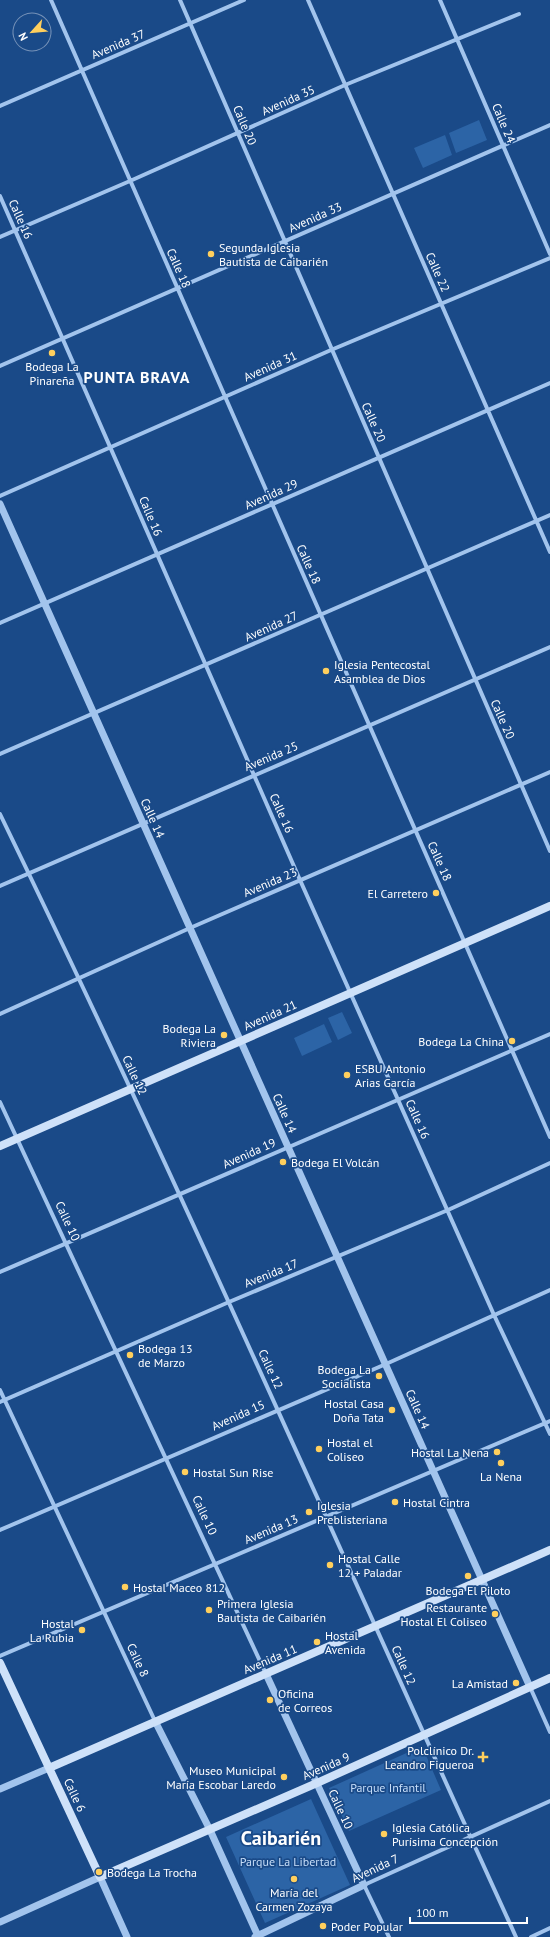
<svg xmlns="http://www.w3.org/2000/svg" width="550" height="1937" viewBox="0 0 550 1937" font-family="'PT Sans',sans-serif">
<rect width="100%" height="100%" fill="#1a4a88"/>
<path fill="#2c64a6" d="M 479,120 L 487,140 L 456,153 L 449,133 Z
M 445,135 L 452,155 L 423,168 L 414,148 Z
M 342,1012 L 352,1033 L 338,1040 L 328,1018 Z
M 324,1024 L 332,1042 L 302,1056 L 294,1038 Z
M 422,1746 L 441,1790 L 349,1831 L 329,1788 Z
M 311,1799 L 350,1885 L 265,1923 L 226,1837 Z"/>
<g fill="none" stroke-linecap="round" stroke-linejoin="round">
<path stroke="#a2c4ed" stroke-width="4" d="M 51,0 L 550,1137
M 180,0 L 550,851
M 308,0 L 550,552
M 440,0 L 550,254
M 0,106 L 244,0
M 0,196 L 300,880 L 494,1315 L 550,1434
M 0,237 L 130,181 L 345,85 L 519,14
M 0,366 L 550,125
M 0,496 L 331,350 L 550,258
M 0,623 L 550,383
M 0,754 L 550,515
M 0,814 C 180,1185 345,1562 516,1937
M 0,886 L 550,647
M 0,1014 L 190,928 L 550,772
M 0,1102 L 266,1674
M 0,1272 L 550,1034
M 0,1390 L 155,1721
M 0,1402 L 229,1302 L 448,1210 L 550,1163
M 0,1530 L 386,1364 L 550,1290
M 0,1656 L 550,1421
M 530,1687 L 550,1732
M 389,1937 L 364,1885 L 550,1801
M 531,1937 L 550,1928"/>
<path stroke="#a2c4ed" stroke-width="7" d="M 0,504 L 530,1687
M 155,1721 L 210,1830 L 258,1936
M 0,1789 L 49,1768
M 0,1922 L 100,1877 L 127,1937
M 255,1937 L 364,1885 L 266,1674"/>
<path stroke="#cee1f9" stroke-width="8" d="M 0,1146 L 550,906
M 0,1663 L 100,1877 L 317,1783 L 550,1678
M 49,1768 L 550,1550"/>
</g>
<g fill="#ffcf5d" stroke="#1a4a88" stroke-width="1.5">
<circle cx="211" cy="254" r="4"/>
<circle cx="52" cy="353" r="4"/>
<circle cx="326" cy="671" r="4"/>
<circle cx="436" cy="893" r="4"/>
<circle cx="224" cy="1035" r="4"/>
<circle cx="512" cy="1041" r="4"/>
<circle cx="347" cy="1075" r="4"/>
<circle cx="283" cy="1162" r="4"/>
<circle cx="130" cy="1355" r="4"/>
<circle cx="379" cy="1376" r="4"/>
<circle cx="392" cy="1410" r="4"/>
<circle cx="319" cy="1449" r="4"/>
<circle cx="497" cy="1452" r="4"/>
<circle cx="501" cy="1463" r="4"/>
<circle cx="185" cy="1472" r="4"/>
<circle cx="395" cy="1502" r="4"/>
<circle cx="309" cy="1512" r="4"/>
<circle cx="330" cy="1565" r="4"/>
<circle cx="468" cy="1576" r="4"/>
<circle cx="125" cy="1587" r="4"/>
<circle cx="209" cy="1610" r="4"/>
<circle cx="495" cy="1614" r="4"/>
<circle cx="82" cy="1630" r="4"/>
<circle cx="317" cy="1642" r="4"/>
<circle cx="516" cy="1683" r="4"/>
<circle cx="270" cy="1700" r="4"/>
<path d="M481 1751h4v4h4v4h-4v4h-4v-4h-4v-4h4z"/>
<circle cx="284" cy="1777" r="4"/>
<circle cx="384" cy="1834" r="4"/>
<circle cx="99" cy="1872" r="4"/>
<circle cx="294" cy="1879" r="4"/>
<circle cx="323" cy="1926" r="4"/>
</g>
<g text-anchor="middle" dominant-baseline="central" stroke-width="3.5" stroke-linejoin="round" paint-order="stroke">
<g font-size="12" fill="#fff" stroke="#1a4a88">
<text transform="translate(118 44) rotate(-23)">Avenida 37</text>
<text transform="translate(288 100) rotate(-24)">Avenida 35</text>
<text transform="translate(504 123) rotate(67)">Calle 24</text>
<text transform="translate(245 125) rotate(67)">Calle 20</text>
<text transform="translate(315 217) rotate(-24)">Avenida 33</text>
<text transform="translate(21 219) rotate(66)">Calle 16</text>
<text transform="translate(179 268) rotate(66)">Calle 18</text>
<text transform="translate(438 272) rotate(66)">Calle 22</text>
<text transform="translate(270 366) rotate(-24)">Avenida 31</text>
<text transform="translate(374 422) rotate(66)">Calle 20</text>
<text transform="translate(271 494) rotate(-24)">Avenida 29</text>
<text transform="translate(151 516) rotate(67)">Calle 16</text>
<text transform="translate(309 564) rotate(66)">Calle 18</text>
<text transform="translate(271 626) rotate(-24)">Avenida 27</text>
<text transform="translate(503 719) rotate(66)">Calle 20</text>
<text transform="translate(271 756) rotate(-23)">Avenida 25</text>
<text transform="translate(282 813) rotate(66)">Calle 16</text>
<text transform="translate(153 818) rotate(66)">Calle 14</text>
<text transform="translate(440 861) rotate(66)">Calle 18</text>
<text transform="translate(270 882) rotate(-23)">Avenida 23</text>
<text transform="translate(270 1015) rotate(-24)">Avenida 21</text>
<text transform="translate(135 1075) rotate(65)">Calle 12</text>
<text transform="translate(285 1113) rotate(66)">Calle 14</text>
<text transform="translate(418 1119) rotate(66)">Calle 16</text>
<text transform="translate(249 1153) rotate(-24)">Avenida 19</text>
<text transform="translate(68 1221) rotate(65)">Calle 10</text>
<text transform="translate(271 1273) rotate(-22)">Avenida 17</text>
<text transform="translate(271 1369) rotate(65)">Calle 12</text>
<text transform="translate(418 1409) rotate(66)">Calle 14</text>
<text transform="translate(238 1415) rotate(-24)">Avenida 15</text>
<text transform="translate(205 1515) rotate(65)">Calle 10</text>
<text transform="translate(271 1529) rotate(-23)">Avenida 13</text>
<text transform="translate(270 1659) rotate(-23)">Avenida 11</text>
<text transform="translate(138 1660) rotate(65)">Calle 8</text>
<text transform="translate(404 1665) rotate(66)">Calle 12</text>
<text transform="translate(326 1766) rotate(-24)">Avenida 9</text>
<text transform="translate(75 1795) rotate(65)">Calle 6</text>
<text transform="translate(341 1809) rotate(65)">Calle 10</text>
<text transform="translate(375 1868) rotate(-25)">Avenida 7</text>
</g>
<g font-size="12" fill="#fff" stroke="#1a4a88" text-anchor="start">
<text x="219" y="247">Segunda Iglesia<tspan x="219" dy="14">Bautista de Caibarién</tspan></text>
<text x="52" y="366" text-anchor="middle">Bodega La<tspan x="52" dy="14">Pinareña</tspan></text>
<text x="334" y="664">Iglesia Pentecostal<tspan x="334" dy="14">Asamblea de Dios</tspan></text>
<text x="428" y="893" text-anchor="end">El Carretero</text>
<text x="216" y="1028" text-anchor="end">Bodega La<tspan x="216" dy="14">Riviera</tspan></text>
<text x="504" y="1041" text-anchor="end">Bodega La China</text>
<text x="355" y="1068">ESBU Antonio<tspan x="355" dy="14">Arias García</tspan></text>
<text x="291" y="1162">Bodega El Volcán</text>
<text x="138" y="1348">Bodega 13<tspan x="138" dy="14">de Marzo</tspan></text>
<text x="371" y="1369" text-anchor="end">Bodega La<tspan x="371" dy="14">Socialista</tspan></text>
<text x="384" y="1403" text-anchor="end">Hostal Casa<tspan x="384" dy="14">Doña Tata</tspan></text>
<text x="327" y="1442">Hostal el<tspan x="327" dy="14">Coliseo</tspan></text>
<text x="489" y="1452" text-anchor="end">Hostal La Nena</text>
<text x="193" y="1472">Hostal Sun Rise</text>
<text x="501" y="1476" text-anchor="middle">La Nena</text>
<text x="403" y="1502">Hostal Cintra</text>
<text x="317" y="1505">Iglesia<tspan x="317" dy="14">Preblisteriana</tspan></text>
<text x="338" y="1558">Hostal Calle<tspan x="338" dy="14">12 + Paladar</tspan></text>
<text x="133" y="1587">Hostal Maceo 812</text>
<text x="468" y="1590" text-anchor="middle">Bodega El Piloto</text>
<text x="217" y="1603">Primera Iglesia<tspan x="217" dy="14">Bautista de Caibarién</tspan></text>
<text x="487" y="1607" text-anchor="end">Restaurante<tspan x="487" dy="14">Hostal El Coliseo</tspan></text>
<text x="74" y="1623" text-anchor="end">Hostal<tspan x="74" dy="14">La Rubia</tspan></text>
<text x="325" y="1635">Hostal<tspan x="325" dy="14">Avenida</tspan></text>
<text x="508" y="1683" text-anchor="end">La Amistad</text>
<text x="278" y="1693">Oficina<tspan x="278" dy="14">de Correos</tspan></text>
<text x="474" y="1750" text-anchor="end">Polclínico Dr.<tspan x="474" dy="14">Leandro Figueroa</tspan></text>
<text x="276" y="1770" text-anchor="end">Museo Municipal<tspan x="276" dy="14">María Escobar Laredo</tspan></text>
<text x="392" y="1827">Iglesia Católica<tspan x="392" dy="14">Purísima Concepción</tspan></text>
<text x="107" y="1872">Bodega La Trocha</text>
<text x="294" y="1892" text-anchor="middle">María del<tspan x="294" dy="14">Carmen Zozaya</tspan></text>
<text x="331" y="1926">Poder Popular</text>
</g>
<g font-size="12" fill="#c7def9" stroke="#1a4a88">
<text x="388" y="1787">Parque Infantil</text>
<text x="288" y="1861">Parque La Libertad</text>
</g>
<g font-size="16" font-weight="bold" letter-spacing="1" fill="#fff" stroke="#1a4a88">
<text x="137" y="377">PUNTA BRAVA</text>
</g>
<g font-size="20" font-weight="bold" fill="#fff" stroke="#1a4a88">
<text x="281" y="1838">Caibarién</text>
</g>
</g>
<g transform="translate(32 32) rotate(243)"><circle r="19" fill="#1a4a88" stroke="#7692b8"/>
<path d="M0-3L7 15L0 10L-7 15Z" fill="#ffcf5d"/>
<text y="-6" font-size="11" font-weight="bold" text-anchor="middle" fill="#ffffff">N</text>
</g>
<path d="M410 1917v6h117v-6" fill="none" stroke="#ffffff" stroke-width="2"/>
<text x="416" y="1917" font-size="12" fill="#ffffff" stroke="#1a4a88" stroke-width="3" paint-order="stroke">100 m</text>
</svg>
